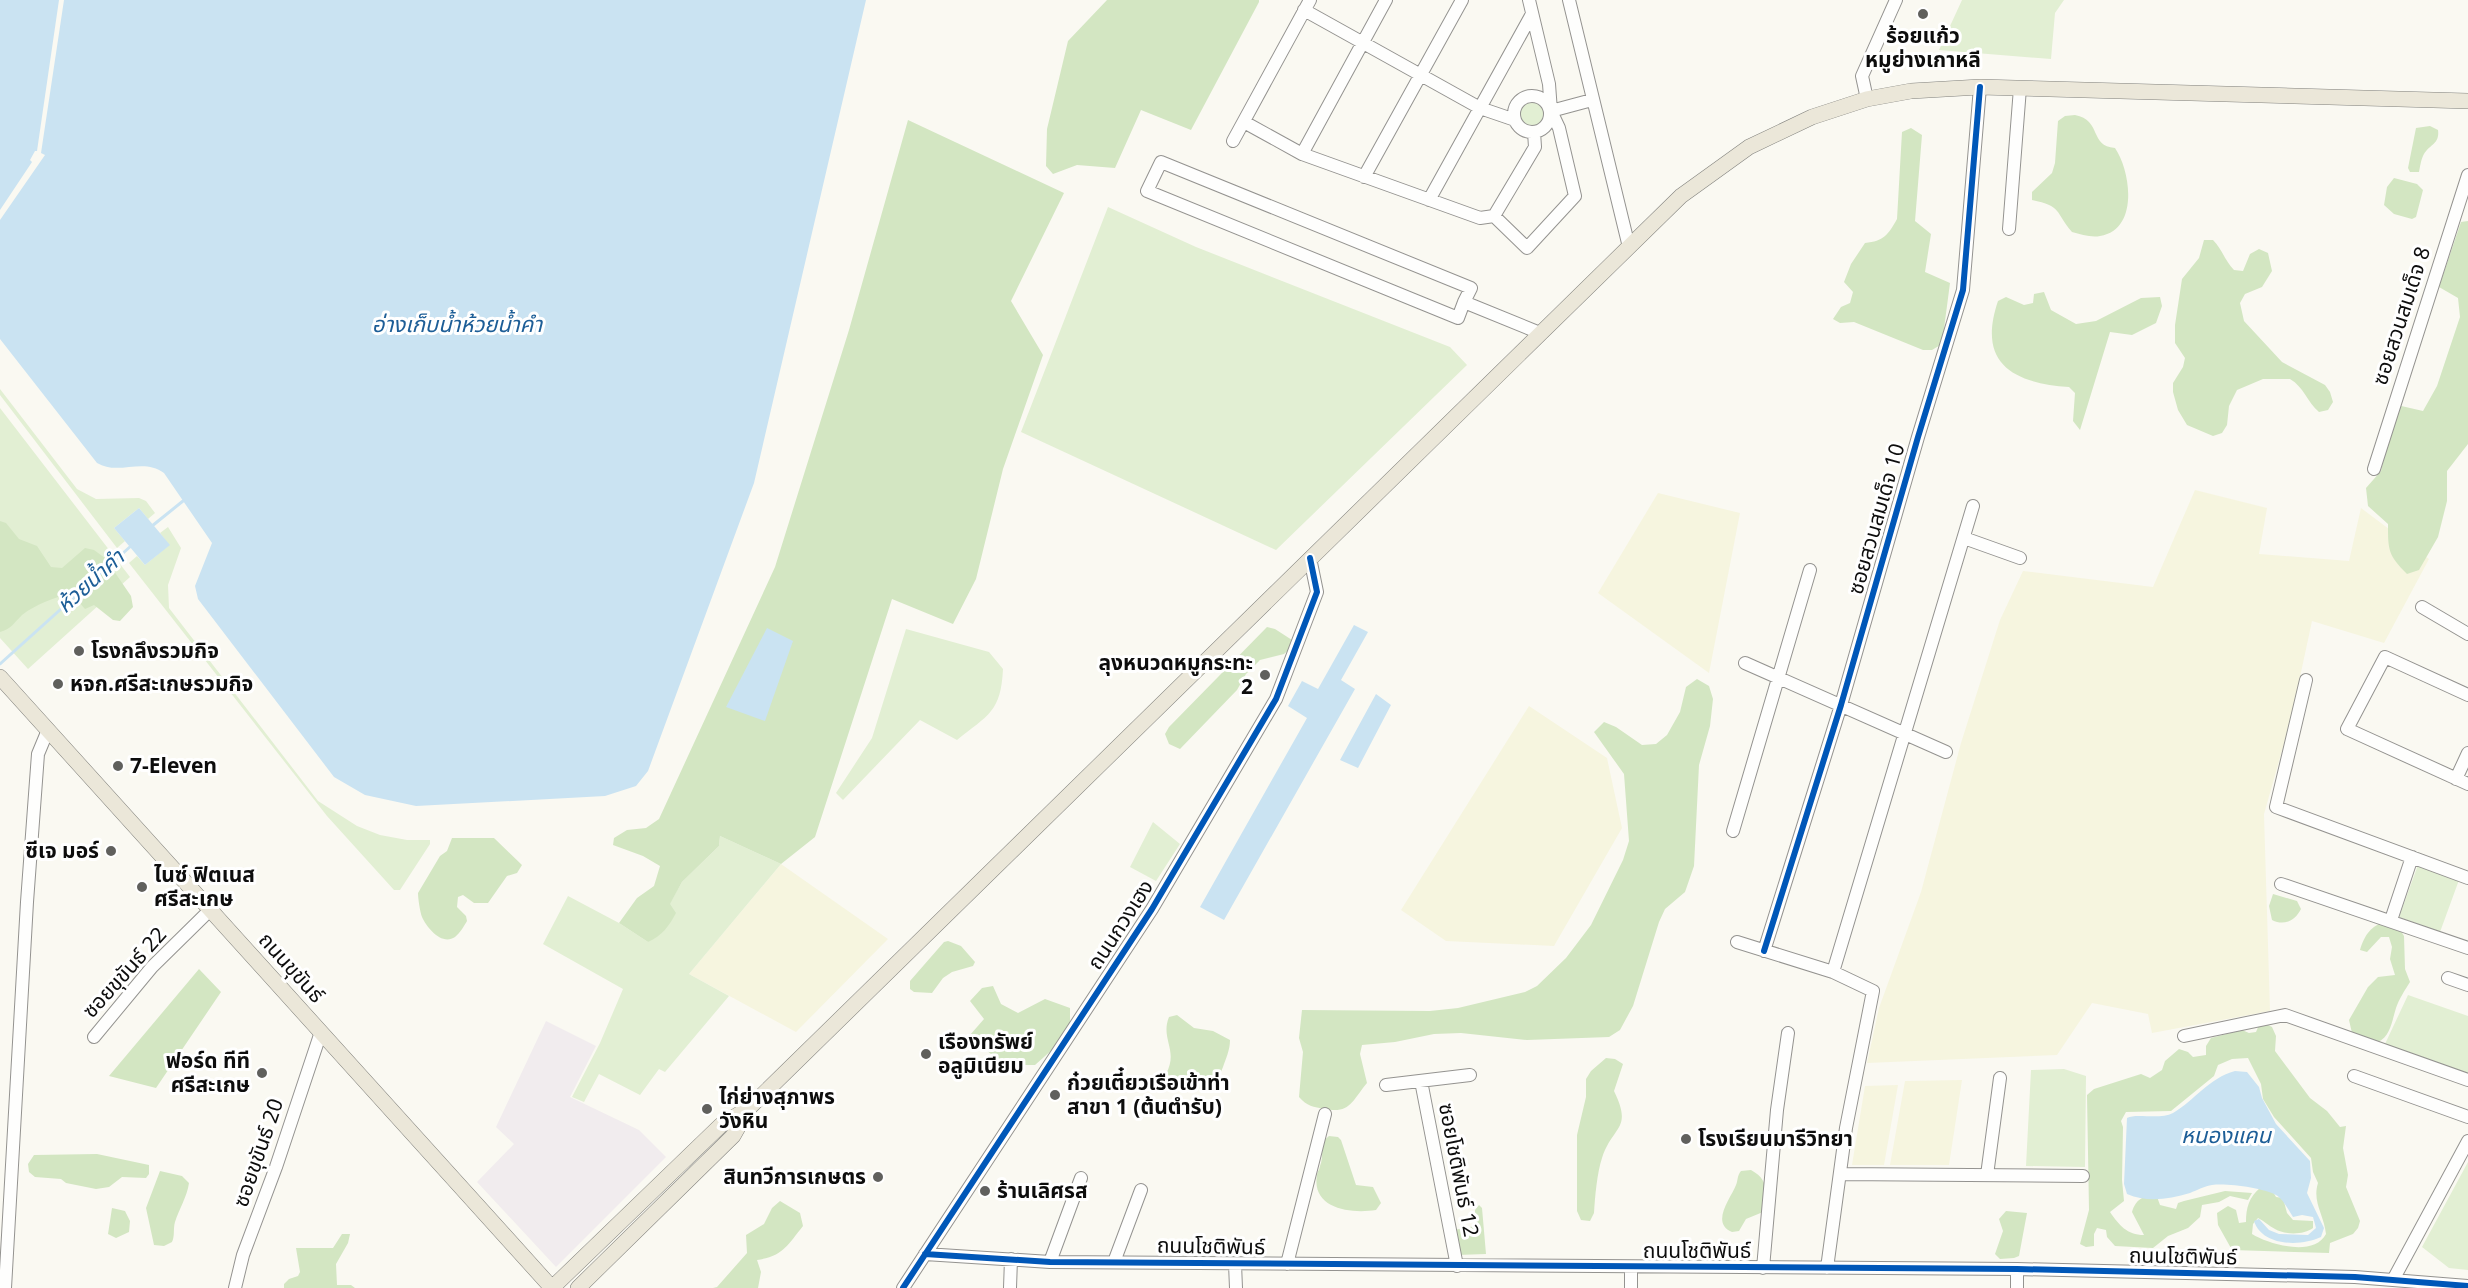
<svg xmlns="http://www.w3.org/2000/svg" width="2468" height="1288" viewBox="0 0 2468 1288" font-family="Georgia,'Noto Sans Thai',serif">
<rect width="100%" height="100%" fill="#faf9f2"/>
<path fill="#f1ecee" d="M 546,1021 L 596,1046 L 570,1097 L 639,1130 L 666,1157 L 556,1267 L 477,1182 L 514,1144 L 496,1127 Z"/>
<path fill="#f6f5df" d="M 2195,490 L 2267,508 L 2259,554 L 2349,561 L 2361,508 L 2429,559 L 2384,643 L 2312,621 L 2291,719 L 2264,814 L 2270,1011 L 2152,1033 L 2148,1014 L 2092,1003 L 2057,1055 L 1867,1063 L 1879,1008 L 1921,892 L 1961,743 L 2000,620 L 2023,571 L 2153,587 Z
M 1658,493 L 1740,513 L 1709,673 L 1598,593 Z
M 1529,706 L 1607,758 L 1622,828 L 1554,946 L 1446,941 L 1401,910 Z
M 781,864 L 888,939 L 796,1032 L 689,974 Z
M 1962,1080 L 1949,1165 L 1890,1165 L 1905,1081 Z
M 1898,1085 L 1884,1165 L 1852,1165 L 1865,1086 Z"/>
<path fill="#e2efd3" d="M 1962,0 L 2064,0 L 2055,13 L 2051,59 L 1939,50 Z
M1520 114a12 12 0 1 1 24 0a12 12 0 1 1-24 0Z
M 1108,207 L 1196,247 L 1450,347 L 1467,365 L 1276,550 L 1021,432 Z
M 0,389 L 77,489 L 96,499 L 139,498 L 146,501 L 155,513 L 148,519 L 139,508 L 114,528 L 125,541 L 117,548 L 0,395 Z
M 0,408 L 130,577 L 28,669 L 0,638 Z
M 168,527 L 181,548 L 168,585 L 169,608 L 318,801 L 357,826 L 380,835 L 407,840 L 430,840 L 430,844 L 400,890 L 394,890 L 327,816 L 129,563 L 137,556 L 145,565 L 169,545 L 160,533 Z
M 906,629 L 989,652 L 1003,669 C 1001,712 988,715 957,740 L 920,720 L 843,800 L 836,793 L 872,738 Z
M 1153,822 L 1180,844 L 1156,881 L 1130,867 Z
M 720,836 L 781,864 L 689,974 L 729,996 L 665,1072 L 659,1069 L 640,1095 L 599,1074 L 584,1102 L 572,1097 L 600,1043 L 623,989 L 543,944 L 568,896 L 619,923 L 648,942 L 682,882 L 719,846 Z
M 2418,865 L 2459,880 L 2440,932 L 2399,917 Z
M 2408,995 L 2468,1016 L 2468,1074 L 2385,1044 Z
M 2064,1069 L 2086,1076 L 2085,1167 L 2026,1166 L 2031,1070 Z
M 2468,1162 L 2468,1270 L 2449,1268 L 2422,1247 Z"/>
<path fill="#d3e6c2" d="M 1107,0 L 1259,0 L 1259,2 L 1191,130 L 1141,110 L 1115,168 L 1077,165 L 1053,174 L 1046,166 L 1047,129 L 1068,41 Z
M 2075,115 C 2102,120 2089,146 2115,148 C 2131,171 2139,230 2100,236 C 2091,238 2081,234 2072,232 C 2055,212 2062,206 2032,200 L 2032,192 L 2052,173 L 2055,163 L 2058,121 L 2065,116 Z
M 908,120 L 1064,193 L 1011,301 L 1043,355 L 1003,469 L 976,579 L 953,624 L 892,599 L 815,837 L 781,864 L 720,836 L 719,846 L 682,882 L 670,904 L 676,913 C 669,926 662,936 648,942 L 619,923 L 637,898 L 654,886 L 660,866 L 643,856 L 613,845 L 614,838 L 627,830 L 646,828 L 659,819 L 775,567 L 849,330 Z
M 2430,126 L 2438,130 C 2440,145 2429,144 2423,156 C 2421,160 2420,167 2419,172 L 2410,172 L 2408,168 L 2416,128 Z
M 1911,128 L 1922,135 L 1915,221 L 1931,234 L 1925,272 L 1950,283 L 1942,344 L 1932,350 L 1923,350 L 1854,322 L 1840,323 L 1833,319 L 1841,307 L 1850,303 L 1853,292 L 1844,282 L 1851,264 L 1865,243 C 1884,241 1888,235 1897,219 L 1902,132 Z
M 2394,178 L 2417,184 L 2423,190 L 2416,217 L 2412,219 L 2394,214 L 2384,205 L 2387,187 Z
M 2468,221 L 2468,444 L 2447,471 L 2447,501 L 2438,537 L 2419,570 L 2407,574 C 2388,555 2388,550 2388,524 L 2368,506 L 2366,488 L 2381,471 L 2397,405 L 2423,411 L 2437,386 L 2460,317 L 2458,298 L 2439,287 L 2461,222 Z
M 2204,240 L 2213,240 C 2222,249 2225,261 2234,270 L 2243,271 L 2250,254 L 2259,249 L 2268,253 L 2272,271 L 2262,287 L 2245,294 L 2240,303 L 2244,321 L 2282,362 L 2325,385 L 2330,392 L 2333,402 L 2328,410 L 2319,412 C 2307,402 2304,387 2290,379 L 2263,379 L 2237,390 L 2229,406 L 2227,425 L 2222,433 L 2213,436 L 2187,425 L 2178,410 L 2173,392 L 2173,383 L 2183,367 L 2185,358 L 2175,343 L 2175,325 L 2182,279 L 2199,258 Z
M 2044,292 L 2051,310 L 2076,324 L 2096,321 L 2141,298 L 2160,297 L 2162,306 L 2156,323 L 2132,335 L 2110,332 L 2080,430 L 2073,421 L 2075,393 L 2069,387 C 2012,383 1977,363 1998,301 L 2006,297 L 2024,305 L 2033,303 L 2034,294 Z
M 0,521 L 6,523 L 19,539 L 37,546 L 51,567 L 62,568 L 85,548 L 94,550 L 105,558 L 131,596 L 133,607 L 120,621 L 113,620 L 94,605 L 85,609 L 71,593 C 54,598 36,604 22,615 C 14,623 11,629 0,632 Z
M 1267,627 L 1275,629 L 1292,640 L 1292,647 L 1284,654 L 1260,660 L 1246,674 L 1237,690 L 1180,749 L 1169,744 L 1165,734 L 1169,727 Z
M 1697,679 L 1709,686 L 1713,699 L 1710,726 L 1699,765 L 1694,866 L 1685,892 L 1665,909 L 1659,922 L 1633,1006 L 1620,1030 L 1609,1037 L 1527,1040 L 1461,1033 L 1434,1034 L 1395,1042 L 1362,1045 L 1360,1054 L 1367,1083 C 1352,1101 1350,1114 1325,1109 C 1313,1107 1307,1106 1299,1097 L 1303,1052 L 1299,1038 L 1302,1010 L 1430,1011 L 1458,1008 L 1525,992 L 1537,986 L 1566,958 L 1591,925 L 1623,860 L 1629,841 L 1624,774 L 1594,732 L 1604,722 L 1616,727 L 1642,745 L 1656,744 L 1667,735 L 1680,712 L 1686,687 Z
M 452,838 L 494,838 L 522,865 L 517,873 L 507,876 L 488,903 L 474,903 L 463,895 L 458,897 L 457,907 L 466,916 L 467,921 C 464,926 460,933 455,937 C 442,946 427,928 422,917 C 420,912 418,898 418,893 L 440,856 L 447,851 Z
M 2273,894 L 2297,901 L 2301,909 C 2295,921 2284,926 2272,920 L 2269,906 Z
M 2386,921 L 2399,928 L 2404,936 L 2405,969 L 2410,982 C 2405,990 2399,999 2396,1008 C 2392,1020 2391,1036 2378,1042 L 2352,1033 L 2349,1020 L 2368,987 L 2378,977 L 2395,975 L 2390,959 L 2392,947 L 2389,937 L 2381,937 L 2367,952 L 2360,950 C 2365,934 2371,926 2386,921 Z
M 948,941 L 961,946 L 975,962 L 973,966 L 952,972 L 943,978 L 932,993 L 914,992 L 910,989 L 910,981 L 944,942 Z
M 199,969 L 221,992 L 156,1088 L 109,1076 Z
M 993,986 L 1001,1004 L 1018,1013 L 1045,999 L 1070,1008 L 1070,1024 L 1053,1049 L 1035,1065 C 1003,1066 992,1057 970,1035 L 984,1019 L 970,1001 L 982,988 Z
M 1177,1015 L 1194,1028 L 1213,1031 L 1230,1040 C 1230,1050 1226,1058 1223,1067 C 1211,1100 1189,1090 1166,1074 C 1179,1050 1160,1039 1169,1017 Z
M 2264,1023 L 2272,1027 L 2276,1036 L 2275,1051 L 2310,1098 L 2327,1111 L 2340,1127 L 2346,1126 L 2343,1148 L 2348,1175 L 2346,1187 L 2360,1221 L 2358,1228 L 2353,1234 L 2330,1243 L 2329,1253 L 2232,1250 L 2218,1225 L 2217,1213 L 2228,1206 L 2236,1210 L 2239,1223 L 2246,1222 C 2246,1208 2249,1197 2260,1188 L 2272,1190 L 2276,1197 L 2283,1198 L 2287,1213 L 2293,1220 L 2313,1221 L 2313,1228 C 2304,1235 2285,1235 2275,1229 C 2269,1226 2264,1221 2258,1218 L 2253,1224 L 2252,1234 C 2270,1245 2314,1257 2326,1234 C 2324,1215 2312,1202 2318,1183 L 2313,1172 L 2311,1158 L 2274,1117 L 2263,1099 L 2261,1084 L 2248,1058 L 2232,1059 L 2218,1065 L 2214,1076 L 2171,1111 L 2126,1112 L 2121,1121 L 2123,1127 L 2122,1180 L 2124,1201 L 2110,1212 C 2119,1225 2127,1235 2144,1235 L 2132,1212 C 2136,1199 2143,1196 2156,1194 L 2160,1205 L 2176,1209 L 2178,1203 L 2184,1201 L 2225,1191 L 2252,1193 L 2248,1200 L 2230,1196 L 2219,1202 L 2202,1205 L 2200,1217 L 2188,1228 L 2168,1236 L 2153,1248 L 2115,1246 L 2107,1237 L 2106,1230 L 2097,1228 L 2094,1234 L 2094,1246 L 2086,1247 L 2080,1244 L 2089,1210 L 2087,1095 L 2094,1089 L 2141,1074 L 2150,1078 L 2162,1070 L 2165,1061 L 2179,1049 L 2188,1052 L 2193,1057 L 2206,1055 L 2206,1046 L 2211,1038 L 2242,1030 L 2249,1033 L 2256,1032 L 2259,1025 Z
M 1606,1058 L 1615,1059 L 1623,1064 L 1614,1091 C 1633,1130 1613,1125 1602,1158 C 1597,1173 1595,1197 1594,1213 L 1590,1221 L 1581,1220 L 1577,1211 L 1577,1135 L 1586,1097 L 1586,1079 L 1591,1071 Z
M 1329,1136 L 1338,1137 L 1341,1140 L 1356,1185 L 1373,1187 L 1381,1203 L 1376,1210 C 1351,1214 1311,1209 1317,1175 C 1318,1169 1319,1172 1320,1166 C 1323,1159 1322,1149 1322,1142 Z
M 97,1154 L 149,1165 L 149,1174 L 146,1178 L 122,1177 L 109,1187 L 96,1189 L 66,1183 L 61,1179 L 35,1177 L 29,1172 L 28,1164 L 34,1155 Z
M 1751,1170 C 1771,1181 1765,1193 1763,1212 L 1746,1219 L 1739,1231 L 1732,1232 C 1710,1223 1731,1198 1736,1185 C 1738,1180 1737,1176 1741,1171 Z
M 160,1171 L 182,1176 L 189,1183 C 187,1197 179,1209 175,1222 C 173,1229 175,1236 172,1242 L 164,1246 L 154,1245 L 146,1208 Z
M 780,1201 L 800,1213 L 803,1226 C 787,1246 783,1256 757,1260 L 761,1272 L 758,1288 L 713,1288 L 717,1287 L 747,1253 L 746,1235 L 764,1224 L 772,1208 Z
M 1479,1205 L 1482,1208 L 1486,1254 L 1457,1255 L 1454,1230 L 1475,1226 L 1475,1210 Z
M 112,1208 L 125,1211 L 130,1221 L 129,1232 L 116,1238 L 108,1234 Z
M 2006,1211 L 2027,1213 L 2019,1256 L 2014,1258 L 2000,1259 L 1995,1254 L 2003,1231 L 1999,1219 Z
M 342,1234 L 350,1234 L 348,1243 L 336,1264 L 337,1285 L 351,1285 L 355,1288 L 284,1288 L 284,1284 L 289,1279 L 298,1276 L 300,1272 L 296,1248 L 333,1248 Z"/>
<path fill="#cae3f2" d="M 0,0 L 866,0 L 754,483 L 648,771 L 636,786 L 605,796 L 416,806 L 365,795 L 334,777 L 198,599 L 195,586 L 212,543 L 164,473 C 143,457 118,476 97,463 L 0,339 Z
M 139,508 L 170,545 L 145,565 L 114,528 Z
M 1354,625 L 1368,632 L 1341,680 L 1355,689 L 1224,920 L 1200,907 L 1307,718 L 1288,706 L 1302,681 L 1318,689 Z
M 767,628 L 793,641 L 765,721 L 726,707 Z
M 1376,694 L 1391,705 L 1358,768 L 1340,760 Z
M 2235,1071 L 2247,1072 L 2259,1087 L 2262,1098 L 2276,1124 L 2310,1161 L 2311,1178 L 2307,1193 L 2324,1228 L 2321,1237 C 2300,1247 2262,1246 2254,1221 L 2259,1219 L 2269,1230 L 2279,1234 L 2308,1235 L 2316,1228 L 2313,1217 L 2302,1215 L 2293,1217 C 2289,1211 2283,1199 2276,1195 C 2263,1188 2228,1183 2212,1185 C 2205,1186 2197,1190 2190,1193 C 2169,1199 2148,1203 2127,1194 L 2124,1184 L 2127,1118 C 2136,1113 2160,1120 2173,1113 C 2195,1100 2209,1078 2235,1071 Z"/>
<path fill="#faf9f2" d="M 59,0 L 64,0 L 41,153 L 45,155 L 0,220 L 0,210 L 32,162 L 30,160 L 35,151 L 37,151 Z"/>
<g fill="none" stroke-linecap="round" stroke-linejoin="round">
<path stroke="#cae3f2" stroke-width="3" d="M 152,526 L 183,501
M 0,664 L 132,545"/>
<defs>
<path id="minor" d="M 1569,0 L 1629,247
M 1304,10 L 1480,108 L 1515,120
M1514 114a18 18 0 1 1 36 0a18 18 0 1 1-36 0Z
M 1867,99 L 1862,76 L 1896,0
M 1551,111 L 1592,100
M 1244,122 L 1302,154 L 1480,218 L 1494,216 L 1535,147 L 1534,132
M 1233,141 L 1310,0
M 1302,154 L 1386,0
M 1364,177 L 1462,0
M 1429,200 L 1532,14
M 1494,216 L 1527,248 L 1575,196 L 1559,128 L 1551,111 L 1549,84 L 1529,0
M 2009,229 L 2020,88
M 1464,302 L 1471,288 L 1161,162 L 1147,191 L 1458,318 L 1464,302 L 1540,333
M 2374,469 L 2468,175
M 1964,538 L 2020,558
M 2422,607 L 2468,634
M 1745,663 L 1946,752
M 2306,680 L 2276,807 L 2468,878
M 2468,695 L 2385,657 L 2347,729 L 2468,784
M 2456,779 L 2468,753
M 1733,831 L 1810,570
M 2281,884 L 2468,948
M 2391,920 L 2412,857
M 1737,942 L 1833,972 L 1873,991 L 1846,1128 L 1827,1268
M 1764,951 L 1841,705 L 1918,437 L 1963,290 L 1980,87
M 1833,972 L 1973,506
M 2448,978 L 2468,985
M 2184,1036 L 2285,1015 L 2468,1080
M 94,1037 L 152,967 L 210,910
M 2354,1076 L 2468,1117
M 1421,1081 L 1457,1266
M 1386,1085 L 1470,1075
M 1840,1174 L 2083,1176
M 1987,1175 L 2000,1078
M 925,1254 L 1050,1262 L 2017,1269 L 2355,1277 L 2468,1286
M 1050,1262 L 1081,1178
M 1114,1262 L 1141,1190
M 1235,1264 L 1236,1288
M 1287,1264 L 1325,1114
M 1763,1268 L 1777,1110 L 1788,1033
M 2017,1269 L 2017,1288
M 2393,1280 L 2468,1141
M 5,1288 L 27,902 L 38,754 L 48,730
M 235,1288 L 243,1255 L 276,1167 L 321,1032
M 903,1288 L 1152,909 L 1276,699 L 1317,592 L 1310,558
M 1010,1288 L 1011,1259
M 1631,1288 L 1631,1267"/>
<path id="major" d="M 0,677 L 552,1288
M 552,1288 L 721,1125 L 749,1108 L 1681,196 L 1749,147 L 1812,117 L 1867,99 L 1911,91 L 1980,87 L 2468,101
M 578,1288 L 733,1136 L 749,1108"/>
</defs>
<use href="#minor" stroke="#949390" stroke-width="14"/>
<use href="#major" stroke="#81817d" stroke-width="16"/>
<use href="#minor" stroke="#fefefd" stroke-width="12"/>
<use href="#major" stroke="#ebe7d9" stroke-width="15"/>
<defs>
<path id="cycleway" d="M 1764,951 L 1841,705 L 1918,437 L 1963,290 L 1980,87
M 925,1254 L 1050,1262 L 2017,1269 L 2355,1277 L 2468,1286
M 903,1288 L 1152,909 L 1276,699 L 1317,592 L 1310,558"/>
</defs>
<use href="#cycleway" stroke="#fff" stroke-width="10"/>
<use href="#cycleway" stroke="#0057b8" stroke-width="6"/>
</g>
<g fill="#60605d" stroke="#fff" stroke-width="2">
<circle cx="1923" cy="14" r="6"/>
<circle cx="79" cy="651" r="6"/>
<circle cx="1265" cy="675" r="6"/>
<circle cx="58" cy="684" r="6"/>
<circle cx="118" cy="766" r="6"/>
<circle cx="111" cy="851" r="6"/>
<circle cx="142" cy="887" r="6"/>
<circle cx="926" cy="1054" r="6"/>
<circle cx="262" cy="1073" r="6"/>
<circle cx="1055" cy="1095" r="6"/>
<circle cx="707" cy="1109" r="6"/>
<circle cx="1686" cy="1139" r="6"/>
<circle cx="878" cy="1177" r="6"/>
<circle cx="985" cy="1191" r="6"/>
</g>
<g text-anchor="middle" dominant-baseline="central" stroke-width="6" stroke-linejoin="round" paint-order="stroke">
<g font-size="21" font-weight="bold" fill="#0d0d0d" stroke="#fff" text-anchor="start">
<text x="1923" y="36" text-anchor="middle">ร้อยแก้ว<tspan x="1923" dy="24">หมูย่างเกาหลี</tspan></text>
<text x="91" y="651">โรงกลึงรวมกิจ</text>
<text x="1253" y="663" text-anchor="end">ลุงหนวดหมูกระทะ<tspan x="1253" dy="24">2</tspan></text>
<text x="70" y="684">หจก.ศรีสะเกษรวมกิจ</text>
<text x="130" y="766">7-Eleven</text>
<text x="99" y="851" text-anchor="end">ซีเจ มอร์</text>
<text x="154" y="875">ไนซ์ ฟิตเนส<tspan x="154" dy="24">ศรีสะเกษ</tspan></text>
<text x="938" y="1042">เรืองทรัพย์<tspan x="938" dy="24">อลูมิเนียม</tspan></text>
<text x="250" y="1061" text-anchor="end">ฟอร์ด ทีที<tspan x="250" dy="24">ศรีสะเกษ</tspan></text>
<text x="1067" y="1083">ก๋วยเตี๋ยวเรือเข้าท่า<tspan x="1067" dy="24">สาขา 1 (ต้นตำรับ)</tspan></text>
<text x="719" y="1097">ไก่ย่างสุภาพร<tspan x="719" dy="24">วังหิน</tspan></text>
<text x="1698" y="1139">โรงเรียนมารีวิทยา</text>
<text x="866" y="1177" text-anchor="end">สินทวีการเกษตร</text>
<text x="997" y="1191">ร้านเลิศรส</text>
</g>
<g font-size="21" fill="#0d0d0d" stroke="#fff">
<text transform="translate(2402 316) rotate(-72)">ซอยสวนสมเด็จ 8</text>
<text transform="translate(1877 519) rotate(-74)">ซอยสวนสมเด็จ 10</text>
<text transform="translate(1121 925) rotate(-57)">ถนนกวงเฮง</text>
<text transform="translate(291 968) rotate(48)">ถนนขุขันธ์</text>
<text transform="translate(125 973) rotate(-48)">ซอยขุขันธ์ 22</text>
<text transform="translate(259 1153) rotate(-71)">ซอยขุขันธ์ 20</text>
<text transform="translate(1458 1170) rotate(79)">ซอยโชติพันธ์ 12</text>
<text transform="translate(1211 1247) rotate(1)">ถนนโชติพันธ์</text>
<text x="1697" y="1251">ถนนโชติพันธ์</text>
<text transform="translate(2183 1257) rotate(1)">ถนนโชติพันธ์</text>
</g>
<g font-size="22" font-style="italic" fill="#1d5e97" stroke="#fff">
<text x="457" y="325">อ่างเก็บน้ำห้วยน้ำคำ</text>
<text transform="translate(91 582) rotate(-42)">ห้วยน้ำคำ</text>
<text x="2226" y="1136">หนองแคน</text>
</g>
</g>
</svg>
